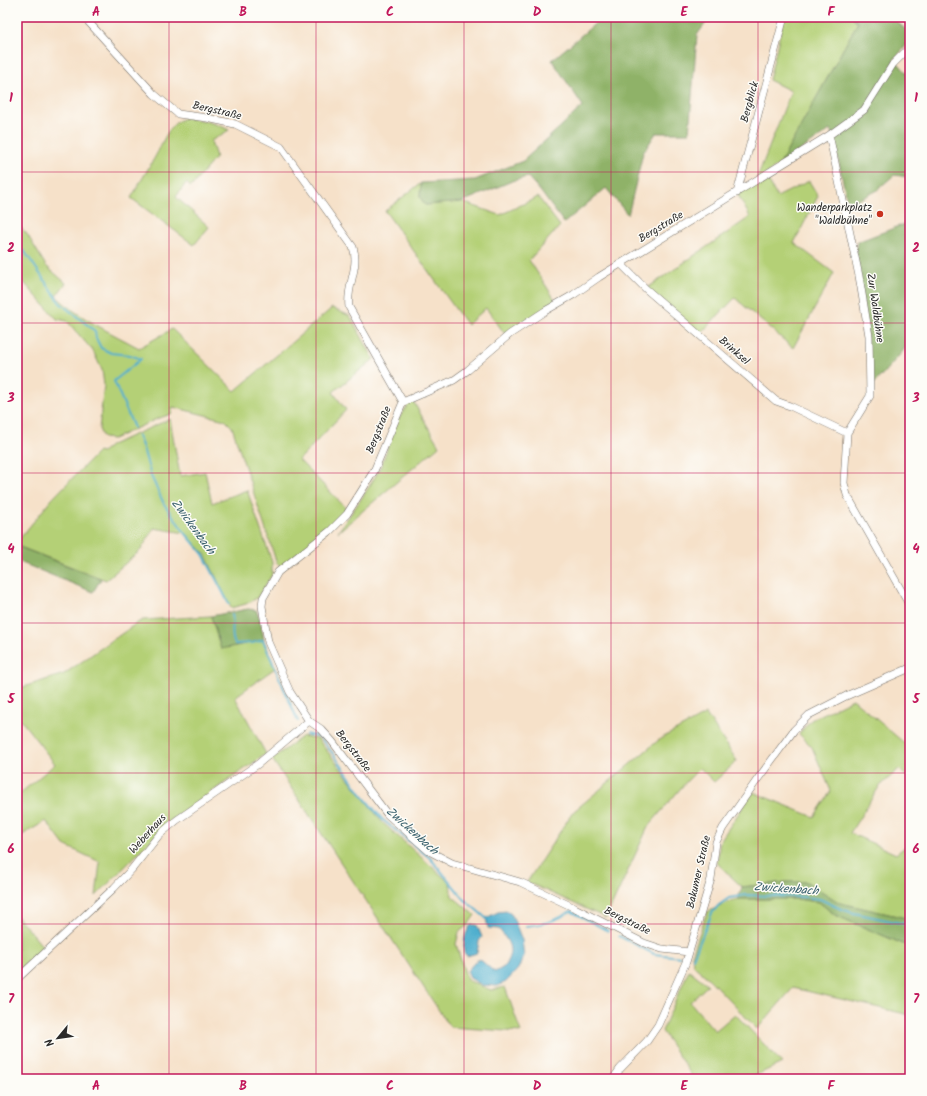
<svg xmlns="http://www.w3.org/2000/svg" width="927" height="1096" viewBox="0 0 927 1096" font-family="Kalam,sans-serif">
<rect width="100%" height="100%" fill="#fdfcf7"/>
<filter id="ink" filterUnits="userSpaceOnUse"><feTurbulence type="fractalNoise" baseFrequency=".025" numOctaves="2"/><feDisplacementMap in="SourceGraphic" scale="8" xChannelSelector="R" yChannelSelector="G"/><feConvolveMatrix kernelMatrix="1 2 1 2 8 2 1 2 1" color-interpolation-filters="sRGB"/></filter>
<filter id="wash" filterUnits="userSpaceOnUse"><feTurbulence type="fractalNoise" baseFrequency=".012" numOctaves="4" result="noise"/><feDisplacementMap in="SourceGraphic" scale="16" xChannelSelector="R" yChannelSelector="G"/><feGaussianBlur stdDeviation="0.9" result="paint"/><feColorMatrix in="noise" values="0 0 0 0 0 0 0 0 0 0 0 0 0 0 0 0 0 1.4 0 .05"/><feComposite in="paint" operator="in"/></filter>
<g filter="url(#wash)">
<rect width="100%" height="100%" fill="#f6e1c9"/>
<path fill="#b4d076" stroke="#707e50" d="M 784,17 L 852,17 L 858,22 L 780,164 L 765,175 L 777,197 L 809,181 L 818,196 L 794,243 L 834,273 L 793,348 L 735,298 L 699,335 L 646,289 L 750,217 L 737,193 L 756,181 L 791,91 L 769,80 Z
M 184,118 C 200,119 216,123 229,130 L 211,141 L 216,157 L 191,187 L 186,183 L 176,197 L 209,227 L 194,245 L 131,198 C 139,184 147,171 155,157 C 163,143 168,124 184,118 Z
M 421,183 L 420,197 L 425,205 L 462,202 L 500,215 L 538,197 L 560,226 L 529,260 L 556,301 L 505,334 L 486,308 L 467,325 L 385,211 Z
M 17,224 L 27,234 L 46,266 L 66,283 L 56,296 C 80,319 110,332 139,348 L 172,329 L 235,391 L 332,308 L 350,316 L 374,359 L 333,392 L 346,410 L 299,460 L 346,508 L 328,529 L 282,566 L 277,564 L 232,427 L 225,420 L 173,407 L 171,414 L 157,419 L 113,439 L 103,438 L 99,429 L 104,385 L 102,370 L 93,351 L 67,321 L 57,319 L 17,275 Z
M 413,401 L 439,446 L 338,532 C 352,512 366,493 378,472 C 389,451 393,416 413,401 Z
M 170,419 L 180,476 L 205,472 L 212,503 L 247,490 L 272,562 L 272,575 L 257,598 L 246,604 L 231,608 L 205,554 L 185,533 L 154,528 L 141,550 L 106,580 L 17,546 L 17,542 L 52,499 L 98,452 L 101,453 L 111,445 Z
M 211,616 L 221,649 L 264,640 L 275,668 L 235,697 L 266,754 L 170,821 L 96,896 L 100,862 L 64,845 L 46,821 L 17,838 L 17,796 L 55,764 L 17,715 L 17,689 L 64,674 L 137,623 L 143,620 Z
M 853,699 L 910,748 L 910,780 L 899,769 L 879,787 L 850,833 L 896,854 L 910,843 L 910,919 L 840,903 L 807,882 L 786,882 L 742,887 L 717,863 L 720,841 L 753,792 L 814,817 L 831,791 L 812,747 L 799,734 L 811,720 Z
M 706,714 L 737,761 L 714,782 L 700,768 L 686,782 L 648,827 L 606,918 L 527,882 L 573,812 L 660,739 Z
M 303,736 L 318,739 L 383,823 L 450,883 L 452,896 L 475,915 L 468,925 L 459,932 L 456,944 L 467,980 L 491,990 L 505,987 L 521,1032 L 450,1027 L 272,759 Z
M 738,899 L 797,899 L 819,902 L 835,915 L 910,947 L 910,1015 L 793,988 L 757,1029 L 710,980 L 693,965 L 692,955 L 707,912 C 717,908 727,901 738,899 Z
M 17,916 L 44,948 L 17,972 Z
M 689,970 L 708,985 L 690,1002 L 715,1031 L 735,1014 L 782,1063 L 748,1079 L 694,1079 L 662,1031 Z"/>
<path fill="#8fb267" stroke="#5d6e49" d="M 603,17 L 710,17 L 697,35 L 689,133 L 656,133 L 643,153 L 628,215 L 606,188 L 564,223 L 541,192 L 528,177 L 512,181 L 462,202 L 425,205 L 420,197 L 421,183 L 475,180 L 523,161 L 583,106 L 552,60 Z
M 852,17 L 891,17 L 910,33 L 910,41 L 893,61 L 899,64 L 910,77 L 910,179 L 909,177 L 894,175 L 876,191 L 848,205 L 833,136 L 830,130 L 780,164 L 858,22 Z
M 910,222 L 910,340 L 903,351 L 872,386 L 856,248 L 857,242 Z
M 17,546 L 101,579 L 93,592 L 17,561 Z
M 248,609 L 256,610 L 260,619 L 264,640 L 221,649 L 211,616 Z
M 786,882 L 807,882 L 840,903 L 910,919 L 910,947 L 835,915 L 819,902 L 797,899 L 738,899 L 742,887 Z"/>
<path fill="#4fafce" stroke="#3d6d7c" d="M 507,911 L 512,915 L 522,940 L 524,956 L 518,969 L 506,982 L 497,986 L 482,985 L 470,978 L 467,971 L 475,962 L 479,959 C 485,963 489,968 495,972 L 504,967 C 514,950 511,945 499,929 L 488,928 L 486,918 L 498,912 Z
M 471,925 L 477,925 L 482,937 L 479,941 L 477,953 L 467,956 L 464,953 C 464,942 464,934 471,925 Z"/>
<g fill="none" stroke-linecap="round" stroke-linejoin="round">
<path stroke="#4fafce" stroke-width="2" d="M 17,247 L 25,252 L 60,303 L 95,331 L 96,338 L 101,348 L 111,353 L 130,355 L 141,359 L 114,381 L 134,428
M 138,436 L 143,448 L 151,476 L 164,504 L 186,534 L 203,554 L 229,604
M 232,614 C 234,625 230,636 235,644 L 252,643 L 263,640 L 298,721
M 306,734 L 320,737 L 334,755 L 362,795 L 382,819 L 430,858 L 465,900 L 487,919
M 526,926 C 542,925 558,920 571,911 L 608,931
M 619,936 L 654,954 L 681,957
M 693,958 L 712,913 L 719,905 L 729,898 L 746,895 L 804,897 L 820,899 L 841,909 L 854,913 L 910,925"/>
</g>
</g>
<g filter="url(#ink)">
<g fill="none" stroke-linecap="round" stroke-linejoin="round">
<defs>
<path id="minor" d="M 84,17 L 154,94 L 178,114 L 207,118 L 235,124 L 281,147 L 353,247 C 360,268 346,285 349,307 L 403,402
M 828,136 L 830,139 L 859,276 L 869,336 L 870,396 L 847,433 L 844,483 L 847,495 L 910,606
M 737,193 L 784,17
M 621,264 L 646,289 L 776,401 L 790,406 L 847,433
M 689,952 L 662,949 L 644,943 L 575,908 L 520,882 L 452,863 L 429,851 L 387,814 L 332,741 L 321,729 L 309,721 L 290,692 L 268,642 L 262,606 L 263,598 L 278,572 L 330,531 L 347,514 L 374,471 L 403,402 L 454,380 L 468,370 L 510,334 L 545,311 L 573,295 L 599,277 L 828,136 L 864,110 L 893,64 L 910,47
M 17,979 L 114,888 L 132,869 L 159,835 L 177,820 L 258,764 L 309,721
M 613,1079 L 620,1069 L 647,1041 L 658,1025 L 686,962 L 711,879 L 716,842 L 723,828 L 757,780 L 794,730 L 809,715 L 846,696 L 910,668"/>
</defs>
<use href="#minor" stroke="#726b62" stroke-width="8"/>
<use href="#minor" stroke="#fff" stroke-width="7"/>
</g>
</g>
<path fill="none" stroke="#c2185b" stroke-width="1" stroke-opacity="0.55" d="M 169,17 L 169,1079M 316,17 L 316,1079M 464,17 L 464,1079M 611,17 L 611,1079M 758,17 L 758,1079M 17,172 L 910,172M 17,323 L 910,323M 17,473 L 910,473M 17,623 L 910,623M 17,773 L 910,773M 17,924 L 910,924"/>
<circle fill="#c8321e" stroke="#fdfcf7" stroke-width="1.5" cx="880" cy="214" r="4"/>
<g text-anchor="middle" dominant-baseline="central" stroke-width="3" stroke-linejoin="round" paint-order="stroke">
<g font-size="11" fill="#2b2b2b" stroke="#fdfcf7">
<text transform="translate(750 102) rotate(-75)">Bergblick</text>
<text transform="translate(217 111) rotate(13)">Bergstraße</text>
<text transform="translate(661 227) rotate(-31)">Bergstraße</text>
<text transform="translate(875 308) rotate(82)">Zur Waldbühne</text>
<text transform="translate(734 351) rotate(41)">Brinksel</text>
<text transform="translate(379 430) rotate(-68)">Bergstraße</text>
<text transform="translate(353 751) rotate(52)">Bergstraße</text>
<text transform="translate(148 834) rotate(-48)">Weberhaus</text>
<text transform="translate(699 872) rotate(-77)">Bakumer Straße</text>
<text transform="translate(627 921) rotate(26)">Bergstraße</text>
</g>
<g font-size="11" fill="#2b2b2b" stroke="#fdfcf7" text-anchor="end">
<text x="872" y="208">Wanderparkplatz<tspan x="872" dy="13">"Waldbühne"</tspan></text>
</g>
<g font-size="12" font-style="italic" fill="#39606c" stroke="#fdfcf7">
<text transform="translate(193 527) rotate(54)">Zwickenbach</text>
<text transform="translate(412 831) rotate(42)">Zwickenbach</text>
<text transform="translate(786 889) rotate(4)">Zwickenbach</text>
</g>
</g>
<rect width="927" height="1096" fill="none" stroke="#fdfcf7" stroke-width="44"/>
<g transform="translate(58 1038) rotate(241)" stroke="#fdfcf7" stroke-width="3" paint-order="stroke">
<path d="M0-3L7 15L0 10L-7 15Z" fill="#2b2b2b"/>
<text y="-6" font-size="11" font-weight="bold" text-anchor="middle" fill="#2b2b2b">N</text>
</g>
<rect x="22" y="22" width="883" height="1052" fill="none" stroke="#c2185b" stroke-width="1.5"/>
<g font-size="13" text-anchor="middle" font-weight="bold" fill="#c2185b">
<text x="96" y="16">A</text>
<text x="243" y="16">B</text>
<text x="390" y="16">C</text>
<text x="537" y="16">D</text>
<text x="684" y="16">E</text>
<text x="831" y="16">F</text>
<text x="11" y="102">1</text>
<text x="916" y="102">1</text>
<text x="11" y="252">2</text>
<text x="916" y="252">2</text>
<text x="11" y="402">3</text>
<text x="916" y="402">3</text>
<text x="11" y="553">4</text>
<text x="916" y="553">4</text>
<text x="11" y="703">5</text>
<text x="916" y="703">5</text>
<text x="11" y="853">6</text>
<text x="916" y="853">6</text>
<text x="11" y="1003">7</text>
<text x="916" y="1003">7</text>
<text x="96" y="1090">A</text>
<text x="243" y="1090">B</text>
<text x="390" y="1090">C</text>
<text x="537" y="1090">D</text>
<text x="684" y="1090">E</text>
<text x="831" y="1090">F</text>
</g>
</svg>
